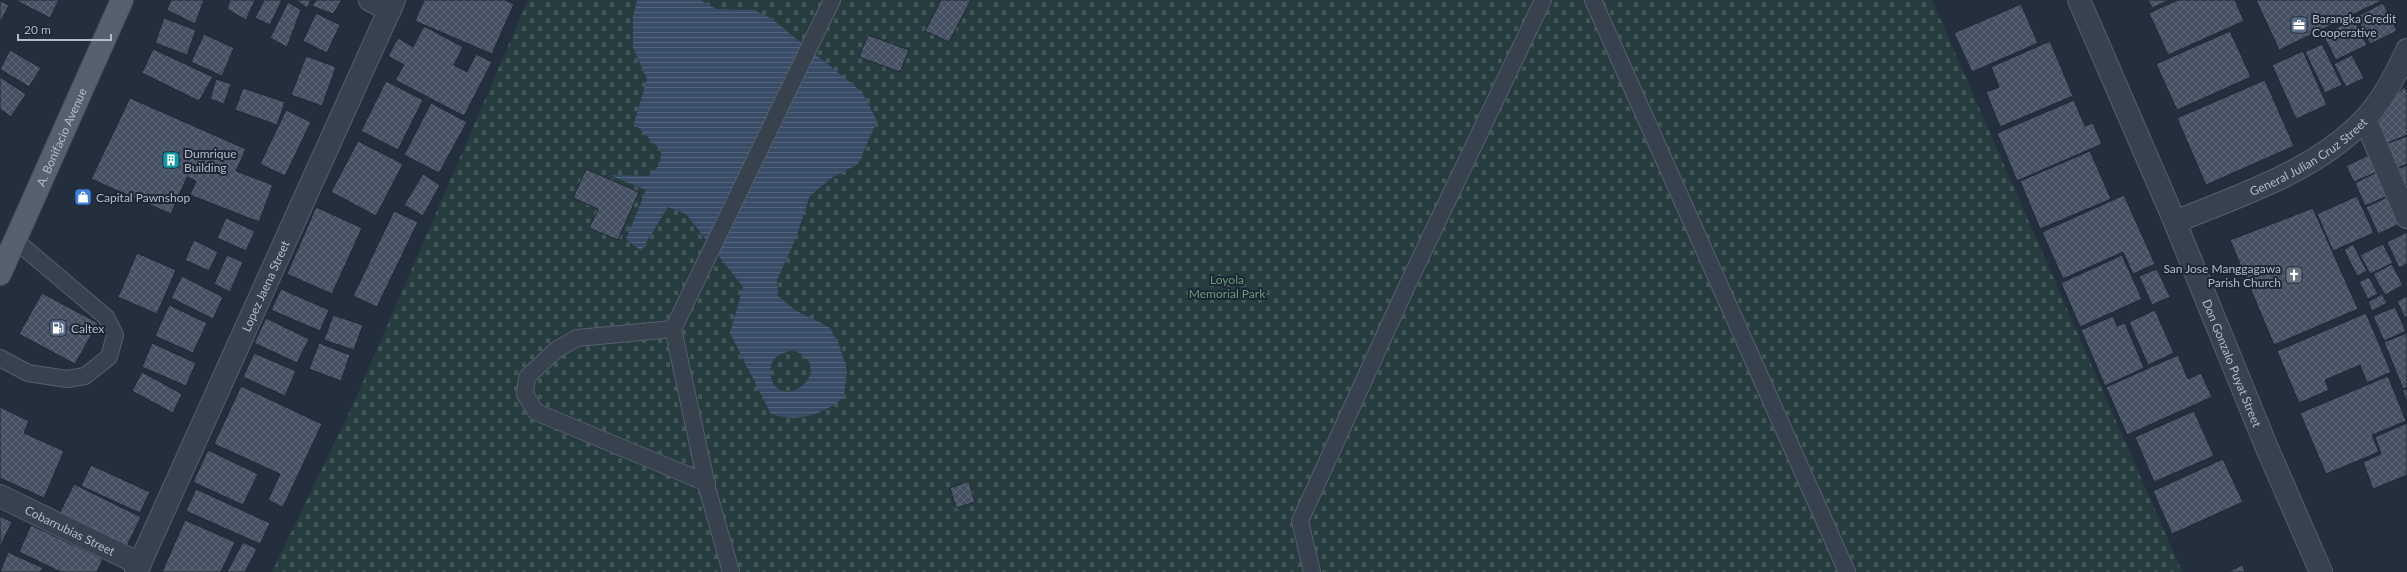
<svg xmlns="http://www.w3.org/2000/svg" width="2407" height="572" viewBox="0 0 2407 572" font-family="Lato,sans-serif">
<defs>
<pattern id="cemetery-stones" width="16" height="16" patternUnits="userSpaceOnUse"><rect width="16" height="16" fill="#263c3f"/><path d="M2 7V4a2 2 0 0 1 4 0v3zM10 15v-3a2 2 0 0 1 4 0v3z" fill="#435659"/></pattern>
<pattern id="water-rules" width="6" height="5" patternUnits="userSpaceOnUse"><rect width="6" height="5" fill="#394c67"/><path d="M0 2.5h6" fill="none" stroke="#53647b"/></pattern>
<pattern id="building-cross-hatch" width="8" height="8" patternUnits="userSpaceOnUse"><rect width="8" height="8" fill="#455162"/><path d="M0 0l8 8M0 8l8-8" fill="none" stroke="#5d6877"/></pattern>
</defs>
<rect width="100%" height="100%" fill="#242f3e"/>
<path fill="url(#cemetery-stones)" d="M 528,0 L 1932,0 L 2182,572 L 272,572 L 353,405 Z"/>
<path fill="url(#water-rules)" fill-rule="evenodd" d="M 637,0 L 700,0 L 716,9 L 754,10 L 772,19 L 862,92 L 877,121 L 858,164 L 830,179 L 810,196 L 795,240 L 777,280 L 778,296 L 795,310 L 830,328 L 840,347 L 847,371 L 844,397 C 823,415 798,423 771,414 L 730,333 L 743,287 L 686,214 L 668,207 L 641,251 L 626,239 L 646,190 L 609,175 L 649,176 L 660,164 L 661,151 L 634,123 L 647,79 L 633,47 L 633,17 ZM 793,350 C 839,368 783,413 772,380 C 766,362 776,354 793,350 Z"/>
<path fill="url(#building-cross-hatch)" stroke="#1f2835" d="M 15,0 L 59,0 L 50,18 Z
M 171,0 L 204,0 L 195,24 L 167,10 Z
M 230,0 L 255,0 L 246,20 L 227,9 Z
M 264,0 L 282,0 L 270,25 L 255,18 Z
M 296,0 L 311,0 L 307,8 Z
M 316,0 L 342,0 L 333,14 L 312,6 Z
M 424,0 L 505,0 L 514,4 L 492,54 L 415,21 Z
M 941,0 L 971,0 L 949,42 L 925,31 Z
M 2148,0 L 2170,0 L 2152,8 Z
M 2178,0 L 2235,0 L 2244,21 L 2168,55 L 2149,13 Z
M 2256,0 L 2383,0 L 2279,50 Z
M 0,1 L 9,5 L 0,23 Z
M 288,2 L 301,10 L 287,47 L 270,38 Z
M 2383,3 L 2397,31 L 2370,44 L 2356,17 Z
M 2021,4 L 2038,43 L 1972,72 L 1954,33 Z
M 316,13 L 340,25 L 327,53 L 303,41 Z
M 164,18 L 196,30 L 187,55 L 155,43 Z
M 2354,19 L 2367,45 L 2336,60 L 2323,35 Z
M 424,26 L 463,47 L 454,65 L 467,72 L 476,54 L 492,62 L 464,116 L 395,80 L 404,65 L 388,56 L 398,38 L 413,47 Z
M 2230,31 L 2251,77 L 2177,110 L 2156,64 Z
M 204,34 L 234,48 L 222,76 L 191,62 Z
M 868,35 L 909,50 L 900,72 L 859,57 Z
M 2050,41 L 2073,96 L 2000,127 L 1986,92 L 1999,87 L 1991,67 Z
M 2322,44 L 2342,85 L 2325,93 L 2305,52 Z
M 153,49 L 213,77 L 199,101 L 142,73 Z
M 10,50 L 41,68 L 29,87 L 0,69 Z
M 2303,51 L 2327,105 L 2296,119 L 2272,65 Z
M 2352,55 L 2364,78 L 2346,87 L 2334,64 Z
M 306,56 L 336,67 L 322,106 L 291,95 Z
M 0,77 L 26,94 L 11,117 L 0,109 Z
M 216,79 L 231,84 L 224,104 L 210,99 Z
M 2265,80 L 2294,146 L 2206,185 L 2177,118 Z
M 386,81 L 423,100 L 398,150 L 361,131 Z
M 2404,87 L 2407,91 L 2407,135 L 2383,145 L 2375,127 L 2396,95 Z
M 243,88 L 285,102 L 277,125 L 235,110 Z
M 130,98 L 246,149 L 236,171 L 273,185 L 259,222 L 190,195 L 196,181 L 187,177 L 171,214 L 91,179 Z
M 2074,100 L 2085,126 L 2093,123 L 2102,144 L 2017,181 L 1997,133 Z
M 431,103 L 467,122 L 439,173 L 404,155 Z
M 286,110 L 311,122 L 285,176 L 260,164 Z
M 2407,136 L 2407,164 L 2393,170 L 2383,145 Z
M 358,141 L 403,164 L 376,216 L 331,192 Z
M 2090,151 L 2111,199 L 2040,229 L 2020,181 Z
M 2371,154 L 2379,171 L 2354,182 L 2346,166 Z
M 2407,165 L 2407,204 L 2393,171 Z
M 586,169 L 639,192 L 618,240 L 589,228 L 598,209 L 573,198 Z
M 2379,171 L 2390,195 L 2365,206 L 2355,183 Z
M 423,174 L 440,185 L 423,216 L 404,205 Z
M 2394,194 L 2406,221 L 2378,234 L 2366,207 Z
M 2124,195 L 2155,264 L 2133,274 L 2123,252 L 2063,279 L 2042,232 Z
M 2357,196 L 2374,233 L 2333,251 L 2317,214 Z
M 316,207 L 362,228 L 332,294 L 287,274 Z
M 2313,208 L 2358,309 L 2274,345 L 2230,240 Z
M 394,211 L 418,222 L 377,307 L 353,296 Z
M 226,218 L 255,231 L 246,251 L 217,238 Z
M 2407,232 L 2407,264 L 2399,268 L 2387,242 Z
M 194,240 L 218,252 L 209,271 L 185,260 Z
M 2353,244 L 2367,271 L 2357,276 L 2344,250 Z
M 2383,244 L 2393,263 L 2370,274 L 2360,255 Z
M 137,253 L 176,270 L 157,314 L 118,297 Z
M 227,255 L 243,262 L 230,292 L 214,284 Z
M 2122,255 L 2142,299 L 2080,327 L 2061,283 Z
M 2392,264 L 2403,285 L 2385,295 L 2373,274 Z
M 2157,269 L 2170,297 L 2152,305 L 2139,276 Z
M 182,276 L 223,297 L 213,319 L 171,298 Z
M 2369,277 L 2378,294 L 2368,299 L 2359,282 Z
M 281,289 L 329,310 L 320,331 L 271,310 Z
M 42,293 L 98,323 L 75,364 L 19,334 Z
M 2382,294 L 2387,303 L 2372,311 L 2368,302 Z
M 2407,296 L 2407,317 L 2405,318 L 2397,301 Z
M 169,305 L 207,323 L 193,353 L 155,336 Z
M 2395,307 L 2406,331 L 2384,341 L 2373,316 Z
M 2155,310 L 2174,353 L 2148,365 L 2129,322 Z
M 2366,313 L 2391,372 L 2367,383 L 2360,365 L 2325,380 L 2329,390 L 2299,403 L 2277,351 Z
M 333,315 L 363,325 L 354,350 L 324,340 Z
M 2113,316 L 2117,326 L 2125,323 L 2144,368 L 2105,386 L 2081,330 Z
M 266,318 L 309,339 L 297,363 L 254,343 Z
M 2407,333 L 2407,387 L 2403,389 L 2384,342 Z
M 152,343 L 196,363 L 186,386 L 142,367 Z
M 319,343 L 350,355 L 341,381 L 309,369 Z
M 254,353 L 296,371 L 285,396 L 243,377 Z
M 2178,355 L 2188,379 L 2201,373 L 2212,397 L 2127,435 L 2106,387 Z
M 142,372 L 182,394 L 173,413 L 132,391 Z
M 2388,376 L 2406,421 L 2372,435 L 2379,452 L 2326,474 L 2300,413 Z
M 241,386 L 322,424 L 283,507 L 268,500 L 280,474 L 214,444 Z
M 2407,389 L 2407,402 L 2402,390 Z
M 0,407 L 29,421 L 24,433 L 64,451 L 44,498 L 0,478 Z
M 2194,411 L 2214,456 L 2154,482 L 2135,437 Z
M 2407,423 L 2407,475 L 2373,489 L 2363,462 L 2381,454 L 2375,437 Z
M 208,450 L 258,474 L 243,505 L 193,482 Z
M 2223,459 L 2243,502 L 2172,534 L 2153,491 Z
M 91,465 L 150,492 L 140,513 L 81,486 Z
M 969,481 L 975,502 L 956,508 L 950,488 Z
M 74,484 L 141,517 L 123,554 L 55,522 Z
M 196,489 L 270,523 L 260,544 L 186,511 Z
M 0,516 L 12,522 L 0,547 Z
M 185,520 L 235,542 L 221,572 L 162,572 Z
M 31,525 L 103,559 L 97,572 L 61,572 L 19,552 Z
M 243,542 L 257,549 L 245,572 L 227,572 Z
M 8,552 L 43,568 L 40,572 L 0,572 Z
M 2243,565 L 2245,572 L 2227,572 Z"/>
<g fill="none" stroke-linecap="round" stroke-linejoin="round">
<defs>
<path id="service" d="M 1593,0 L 1847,572
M 673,329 L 577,338 L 556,350 L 527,377 L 525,394 L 536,412 L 707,483
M 0,358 L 28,373 L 67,379 L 85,376 L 109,357 L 115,335 L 106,317 L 15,240
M 731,572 L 708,491 L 673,329 L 832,0
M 1312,572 L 1300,521 L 1406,288 L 1543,0"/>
<g id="minor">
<path d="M 370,0 L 390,10"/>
<path id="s1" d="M 2079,0 L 2175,222 L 2267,448 L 2321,572"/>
<path d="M 2365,119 L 2407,217"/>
<path id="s2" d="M 2175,222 C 2240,195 2314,172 2364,120 C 2383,100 2396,75 2407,50"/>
<path id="s3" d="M 0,496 L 140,564"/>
<path id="s4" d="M 136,572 L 394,0"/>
</g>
<g id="primary">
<path id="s5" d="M 0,274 L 122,0"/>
</g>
</defs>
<use href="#service" stroke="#565f6c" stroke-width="18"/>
<use href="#minor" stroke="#565f6c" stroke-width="24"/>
<use href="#primary" stroke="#414a57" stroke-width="24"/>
<use href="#service" stroke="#38414e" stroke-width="16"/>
<use href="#minor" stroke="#38414e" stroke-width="22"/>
<use href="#primary" stroke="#56606e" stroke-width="22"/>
</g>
<defs>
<symbol id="office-square" viewBox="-11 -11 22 22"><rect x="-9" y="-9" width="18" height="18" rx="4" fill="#5c6f8a" stroke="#1d2633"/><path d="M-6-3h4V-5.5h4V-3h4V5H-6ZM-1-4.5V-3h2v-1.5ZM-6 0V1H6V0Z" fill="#fff"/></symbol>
<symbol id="building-square" viewBox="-11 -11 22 22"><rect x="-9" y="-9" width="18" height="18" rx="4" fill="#0f9aa8" stroke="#1d2633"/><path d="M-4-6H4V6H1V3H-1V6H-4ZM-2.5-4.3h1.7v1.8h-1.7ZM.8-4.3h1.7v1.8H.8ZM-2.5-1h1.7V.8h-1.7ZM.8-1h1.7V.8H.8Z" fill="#fff"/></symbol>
<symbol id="shop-square" viewBox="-11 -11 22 22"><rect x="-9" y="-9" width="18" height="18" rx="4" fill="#3f7fe0" stroke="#1d2633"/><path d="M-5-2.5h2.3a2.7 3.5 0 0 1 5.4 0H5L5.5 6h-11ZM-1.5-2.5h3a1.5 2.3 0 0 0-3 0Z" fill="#fff"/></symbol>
<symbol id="church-square" viewBox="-11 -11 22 22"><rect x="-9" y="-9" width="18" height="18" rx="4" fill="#6b7280" stroke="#1d2633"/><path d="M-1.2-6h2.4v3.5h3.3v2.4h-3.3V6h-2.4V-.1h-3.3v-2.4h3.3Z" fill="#fff"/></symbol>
<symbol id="fuel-square" viewBox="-11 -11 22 22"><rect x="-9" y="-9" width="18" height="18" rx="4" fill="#5c6f8a" stroke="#1d2633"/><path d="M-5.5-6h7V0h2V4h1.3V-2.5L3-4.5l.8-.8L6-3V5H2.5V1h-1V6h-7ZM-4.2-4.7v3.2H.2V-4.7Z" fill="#fff"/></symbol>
</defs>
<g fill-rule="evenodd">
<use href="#office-square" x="2289" y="15" width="20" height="20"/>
<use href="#building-square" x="161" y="150" width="20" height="20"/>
<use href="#shop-square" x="73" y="187" width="20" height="20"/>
<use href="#church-square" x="2284" y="265" width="20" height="20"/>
<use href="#fuel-square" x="48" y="318" width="20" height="20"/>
</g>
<g text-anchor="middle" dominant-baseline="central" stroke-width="4" stroke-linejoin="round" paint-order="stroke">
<g font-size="12" fill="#b4bcc9" stroke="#1d2633" text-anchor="start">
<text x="2312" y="18">Barangka Credit<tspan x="2312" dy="14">Cooperative</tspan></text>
<text x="184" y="153">Dumrique<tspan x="184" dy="14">Building</tspan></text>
<text x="96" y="197">Capital Pawnshop</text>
<text x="2281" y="268" text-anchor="end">San Jose Manggagawa<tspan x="2281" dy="14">Parish Church</tspan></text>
<text x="71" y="328">Caltex</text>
</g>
<g font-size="12" fill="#b4bcc9" stroke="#1d2633">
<text stroke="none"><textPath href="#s5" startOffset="150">A. Bonifacio Avenue</textPath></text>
<text stroke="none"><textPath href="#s2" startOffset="149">General Julian Cruz Street</textPath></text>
<text stroke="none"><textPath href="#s4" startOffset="314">Lopez Jaena Street</textPath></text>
<text stroke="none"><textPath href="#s1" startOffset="394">Don Gonzalo Puyat Street</textPath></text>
<text stroke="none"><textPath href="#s3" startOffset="78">Cobarrubias Street</textPath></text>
</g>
<g font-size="12" fill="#6b9a76" stroke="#1d2633">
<text x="1227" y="279">Loyola<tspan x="1227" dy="14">Memorial Park</tspan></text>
</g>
</g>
<path d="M18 34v6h93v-6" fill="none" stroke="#b4bcc9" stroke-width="2"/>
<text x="24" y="34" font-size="12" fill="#b4bcc9" stroke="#1d2633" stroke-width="3" paint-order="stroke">20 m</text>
</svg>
